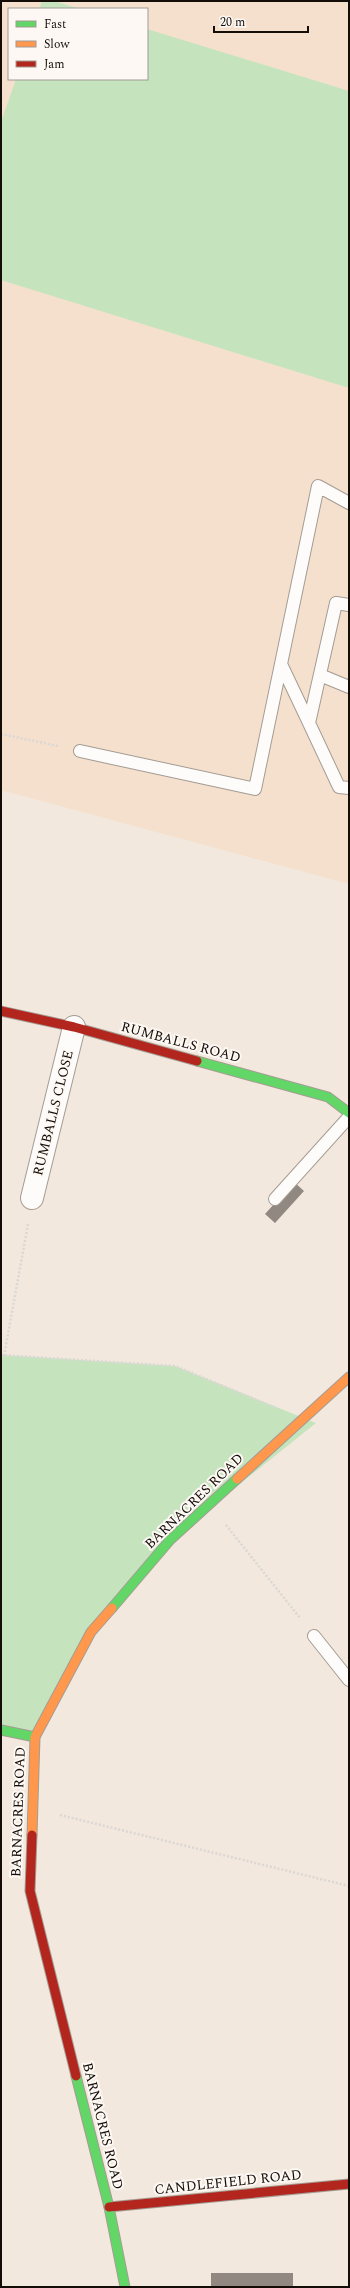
<svg xmlns="http://www.w3.org/2000/svg" width="350" height="2288" viewBox="0 0 350 2288" font-family="Spectral,serif">
<rect width="100%" height="100%" fill="#f3e8dd"/>
<path fill="#f4e0cd" fill-rule="evenodd" d="M 1,1 L 349,1 L 349,884 L 1,790 ZM 9,9 L 147,9 L 147,79 L 9,79 Z"/>
<path fill="#c5e4be" d="M 42,1 L 54,1 L 80,9 L 39,9 Z
M 147,29 L 349,91 L 349,388 L 1,280 L 1,122 L 16,79 L 147,79 Z
M 1,1355 L 175,1366 L 316,1423 L 170,1540 L 91,1632 L 35,1737 L 1,1730 Z"/>
<path fill="#918881" d="M 294,1182 L 304,1191 L 275,1223 L 265,1214 Z
M 211,2273 L 293,2273 L 293,2287 L 211,2287 Z"/>
<g fill="none" stroke-linecap="round" stroke-linejoin="round">
<defs>
<path id="lane" d="M 349,605 L 336,603 L 309,723 L 339,787 L 349,788
M 281,664 L 309,723
M 320,675 L 349,687
M 80,751 L 255,789 L 318,486 L 349,503
M 275,1199 L 349,1117
M 314,1636 L 349,1680"/>
<path id="street" d="M 32,1198 L 74,1027"/>
<path id="fast" d="M 197,1061 L 328,1097 L 349,1113
M 112,1608 L 170,1540 L 237,1479
M 1,1730 L 35,1737
M 76,2076 L 109,2207 L 125,2287"/>
<path id="slow" d="M 237,1479 L 349,1377
M 32,1835 L 35,1737 L 91,1632 L 112,1608"/>
<path id="jam" d="M 1,1011 L 74,1027 L 197,1061
M 32,1835 L 30,1891 L 76,2076
M 109,2207 L 349,2184"/>
</defs>
<use href="#lane" stroke="#a49c94" stroke-width="14"/>
<use href="#street" stroke="#a49c94" stroke-width="24"/>
<use href="#fast" stroke="#a49c94" stroke-width="11"/>
<use href="#slow" stroke="#a49c94" stroke-width="11"/>
<use href="#jam" stroke="#a49c94" stroke-width="11"/>
<path stroke="#dad7d4" stroke-width="2.5" stroke-dasharray="2 2" stroke-linecap="butt" d="M 1,734 L 58,746
M 1,1355 L 175,1366 L 274,1407
M 4,1356 L 28,1224
M 226,1525 L 300,1618
M 60,1815 L 349,1886"/>
<use href="#lane" stroke="#fdfcfa" stroke-width="12"/>
<use href="#street" stroke="#fdfcfa" stroke-width="22"/>
<use href="#fast" stroke="#63d668" stroke-width="9"/>
<use href="#slow" stroke="#ff974d" stroke-width="9"/>
<use href="#jam" stroke="#b3261e" stroke-width="9"/>
</g>
<g text-anchor="middle" dominant-baseline="central" stroke-width="4" stroke-linejoin="round" paint-order="stroke">
<g font-size="14" fill="#140d07" stroke="#fdf8f4">
<text transform="translate(181 1042) rotate(15)">RUMBALLS ROAD</text>
<text transform="translate(53 1113) rotate(-76)">RUMBALLS CLOSE</text>
<text transform="translate(194 1501) rotate(-44)">BARNACRES ROAD</text>
<text transform="translate(18 1812) rotate(-88)">BARNACRES ROAD</text>
<text transform="translate(103 2126) rotate(76)">BARNACRES ROAD</text>
<text transform="translate(228 2182) rotate(-6)">CANDLEFIELD ROAD</text>
</g>
</g>
<rect width="350" height="2288" fill="none" stroke="#140d07" stroke-width="4"/>
<rect x="8" y="8" width="140" height="72" fill="#fdf8f4" stroke="#a09a95"/>
<rect x="16" y="21" width="20" height="6" fill="#63d668" stroke="#a09a95"/>
<text x="44" y="28" font-size="12" fill="#140d07">Fast</text>
<rect x="16" y="41" width="20" height="6" fill="#ff974d" stroke="#a09a95"/>
<text x="44" y="48" font-size="12" fill="#140d07">Slow</text>
<rect x="16" y="61" width="20" height="6" fill="#b3261e" stroke="#a09a95"/>
<text x="44" y="68" font-size="12" fill="#140d07">Jam</text>
<path d="M214 26v6h94v-6" fill="none" stroke="#140d07" stroke-width="2"/>
<text x="220" y="26" font-size="12" fill="#140d07" stroke="#fdf8f4" stroke-width="3" paint-order="stroke">20 m</text>
</svg>
